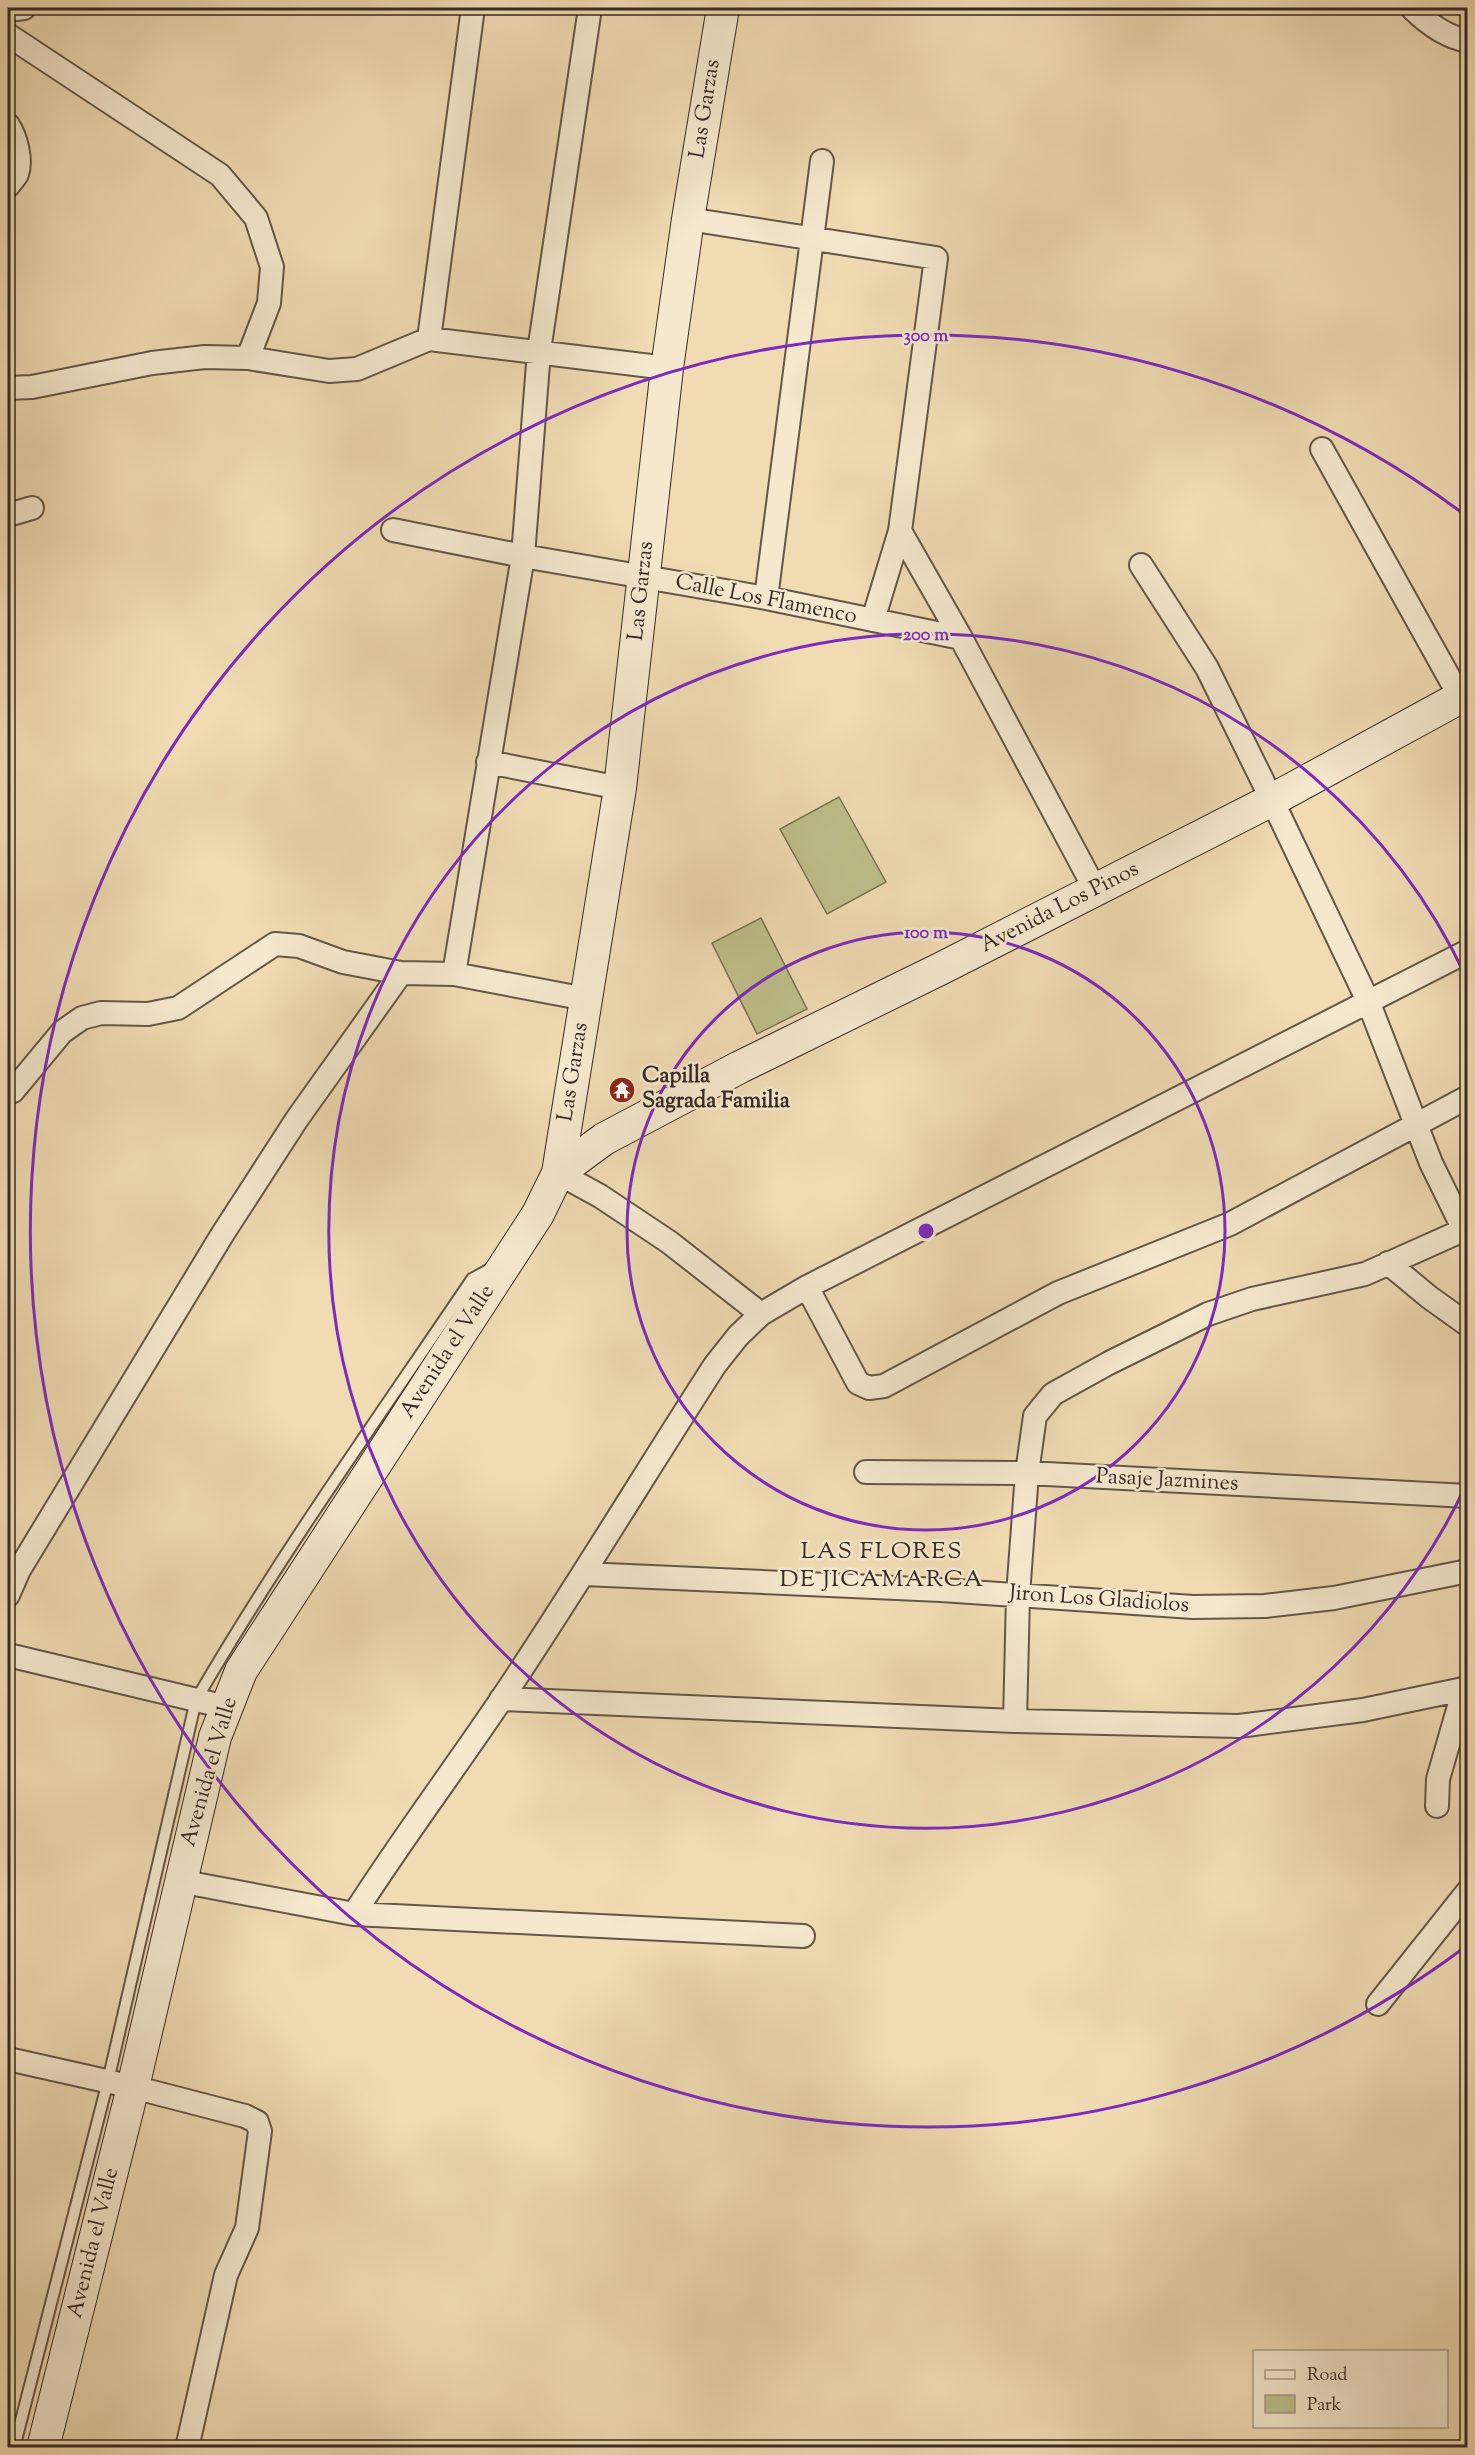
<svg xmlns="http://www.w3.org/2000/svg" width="1475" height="2455" viewBox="0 0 1475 2455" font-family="'Sorts Mill Goudy',serif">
<rect width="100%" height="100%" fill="#f0dbb3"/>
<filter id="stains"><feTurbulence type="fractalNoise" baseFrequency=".00333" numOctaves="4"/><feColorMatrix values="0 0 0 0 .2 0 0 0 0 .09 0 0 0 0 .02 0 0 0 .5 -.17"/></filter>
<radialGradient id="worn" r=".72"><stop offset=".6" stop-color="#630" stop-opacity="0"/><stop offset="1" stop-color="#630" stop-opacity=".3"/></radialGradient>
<path fill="#bdbf8a" stroke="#7a7457" stroke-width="1.5" d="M 839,797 L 886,882 L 827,914 L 780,829 Z
M 761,918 L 807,1009 L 757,1034 L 712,943 Z"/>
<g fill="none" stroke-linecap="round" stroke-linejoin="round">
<defs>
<path id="lane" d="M 14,2448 L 108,2081 L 196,1700 C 280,1555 378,1418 472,1279 L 492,1268"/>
<path id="street" d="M 1412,8 C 1427,23 1446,37 1468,41
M 8,10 L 24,8
M 8,35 L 220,175 L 256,218 L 272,267 L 269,303 L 248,358
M 8,125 C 16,137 22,160 17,174 C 15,178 10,183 8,186
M 688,219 L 936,258 L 900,531 L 961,638 L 1096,891
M 429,339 L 473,8
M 8,388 L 32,387 L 152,363 L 205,357 L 248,358 L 329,371 L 357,369 L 429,339 L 667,368
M 1322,449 L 1460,697
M 8,515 L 32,508
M 393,530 L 523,556 L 766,598 L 961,638
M 1141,565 L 1207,668 L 1272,800 L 1368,1001 L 1431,1163 L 1464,1230
M 766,598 L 822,161
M 873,620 L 900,531
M 488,762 L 620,788
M 454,974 L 523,556 L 539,351 L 590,8
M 8,1091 L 13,1091 L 62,1032 L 82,1018 L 101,1013 L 148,1014 L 178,1008 L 275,944 L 299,946 L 343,962 L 401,973 L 454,974 L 586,999
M 558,1173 L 600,1196 L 669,1242 L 761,1314
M 1388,1263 L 1429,1297 L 1468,1325
M 807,1287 L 858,1383 L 869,1388 L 884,1386 L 1058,1293 L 1230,1224 L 1468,1097
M 866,1472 L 1027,1473 L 1468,1496
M 584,1574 L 941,1590 L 1193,1607 L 1265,1606 L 1334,1598 L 1468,1571
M 8,1595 L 19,1570 L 222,1235 L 297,1119 L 401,973
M 8,1655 L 226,1707
M 501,1699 L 1015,1721 L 1239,1726 L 1363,1710 L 1468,1688
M 1015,1721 L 1018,1595 L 1027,1473 L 1035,1416 L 1053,1394 L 1109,1363 L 1208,1314 L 1252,1299 L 1365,1274 L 1468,1228
M 1437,1806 L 1438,1779 L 1464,1689
M 179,1881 L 354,1914 L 803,1936
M 354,1914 C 401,1840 454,1770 503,1697 C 576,1588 644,1475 715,1365 L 738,1336 L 761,1314 L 807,1287 L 1468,951
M 1378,2004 L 1468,1891
M 8,2059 L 133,2087 L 245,2116 L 257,2122 L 260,2131 L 247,2228 L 226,2275 L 187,2448"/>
<path id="secondary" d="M 558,1173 L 604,1139 L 740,1067 L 942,968 L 1272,800 L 1468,693
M 43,2448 L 133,2087 L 215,1737 L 241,1671 L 538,1214 L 558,1173 L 620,788 L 667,368 L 688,219 L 723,8"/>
</defs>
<use href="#lane" stroke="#645648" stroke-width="14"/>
<use href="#street" stroke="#645648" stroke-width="26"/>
<use href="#secondary" stroke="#362a24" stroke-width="34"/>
<use href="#lane" stroke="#f5e8ce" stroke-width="10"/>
<use href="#street" stroke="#f5e8ce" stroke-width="22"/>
<use href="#secondary" stroke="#f5e8ce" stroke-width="32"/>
</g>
<g fill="none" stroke="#7b2cbf" stroke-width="3">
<circle cx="926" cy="1231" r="299"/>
<path d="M1467 1483A597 597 0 1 1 1467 979"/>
<path d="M1465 1947A896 896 0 1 1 1465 515"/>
</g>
<defs>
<symbol id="temple-disc" viewBox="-11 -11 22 22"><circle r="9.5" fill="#8f2418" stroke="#f5e8ce"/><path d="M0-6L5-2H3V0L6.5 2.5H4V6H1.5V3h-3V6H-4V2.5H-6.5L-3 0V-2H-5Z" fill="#fff"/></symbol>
</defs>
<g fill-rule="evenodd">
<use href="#temple-disc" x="607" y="1075" width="30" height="30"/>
</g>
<g text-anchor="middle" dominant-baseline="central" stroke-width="5" stroke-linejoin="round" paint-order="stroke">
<g font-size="22" fill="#362a24" stroke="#f5e8ce">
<text transform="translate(706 109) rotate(-81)">Las Garzas</text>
<text transform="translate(642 591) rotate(-84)">Las Garzas</text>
<text transform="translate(766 600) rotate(11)">Calle Los Flamenco</text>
<text transform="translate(1060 908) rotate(-27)">Avenida Los Pinos</text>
<text transform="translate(574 1072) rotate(-81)">Las Garzas</text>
<text transform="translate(448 1352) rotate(-57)">Avenida el Valle</text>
<text transform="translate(1167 1481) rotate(3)">Pasaje Jazmines</text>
<text transform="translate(1099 1600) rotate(4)">Jiron Los Gladiolos</text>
<text transform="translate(210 1772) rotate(-74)">Avenida el Valle</text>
<text transform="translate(94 2243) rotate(-76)">Avenida el Valle</text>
</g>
<g font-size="22" font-weight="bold" fill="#362a24" stroke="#f5e8ce" text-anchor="start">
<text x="642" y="1077">Capilla<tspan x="642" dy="25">Sagrada Familia</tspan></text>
</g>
<g font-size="24" letter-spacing="1.5" fill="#362a24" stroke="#f5e8ce">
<text x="882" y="1552">LAS FLORES<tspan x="882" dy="28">DE JICAMARCA</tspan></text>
</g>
</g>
<circle cx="926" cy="1231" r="9" fill="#7b2cbf" stroke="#f5e8ce" stroke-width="3"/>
<g font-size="18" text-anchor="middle" font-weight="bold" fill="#7b2cbf" stroke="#f5e8ce" stroke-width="5" stroke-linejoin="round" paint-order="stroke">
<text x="926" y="341">300 m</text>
<text x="926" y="640">200 m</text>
<text x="926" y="938">100 m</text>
</g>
<rect width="1475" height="2455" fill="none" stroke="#f0dbb3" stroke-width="30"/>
<rect x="9" y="9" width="1457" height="2437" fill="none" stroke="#362a24" stroke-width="3"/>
<rect x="15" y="15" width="1445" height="2425" fill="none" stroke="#362a24" stroke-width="1.5"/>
<rect x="1253" y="2350" width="195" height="78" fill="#f5e8ce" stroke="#a99c8a" stroke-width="1.5"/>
<rect x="1265" y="2370" width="30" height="9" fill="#f5e8ce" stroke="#a99c8a" stroke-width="1.5"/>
<text x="1307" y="2380" font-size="18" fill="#362a24">Road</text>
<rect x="1265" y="2395" width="30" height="18" fill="#bdbf8a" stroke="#a99c8a" stroke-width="1.5"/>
<text x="1307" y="2410" font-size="18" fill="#362a24">Park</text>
<rect width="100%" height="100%" filter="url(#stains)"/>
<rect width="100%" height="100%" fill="url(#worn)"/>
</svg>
